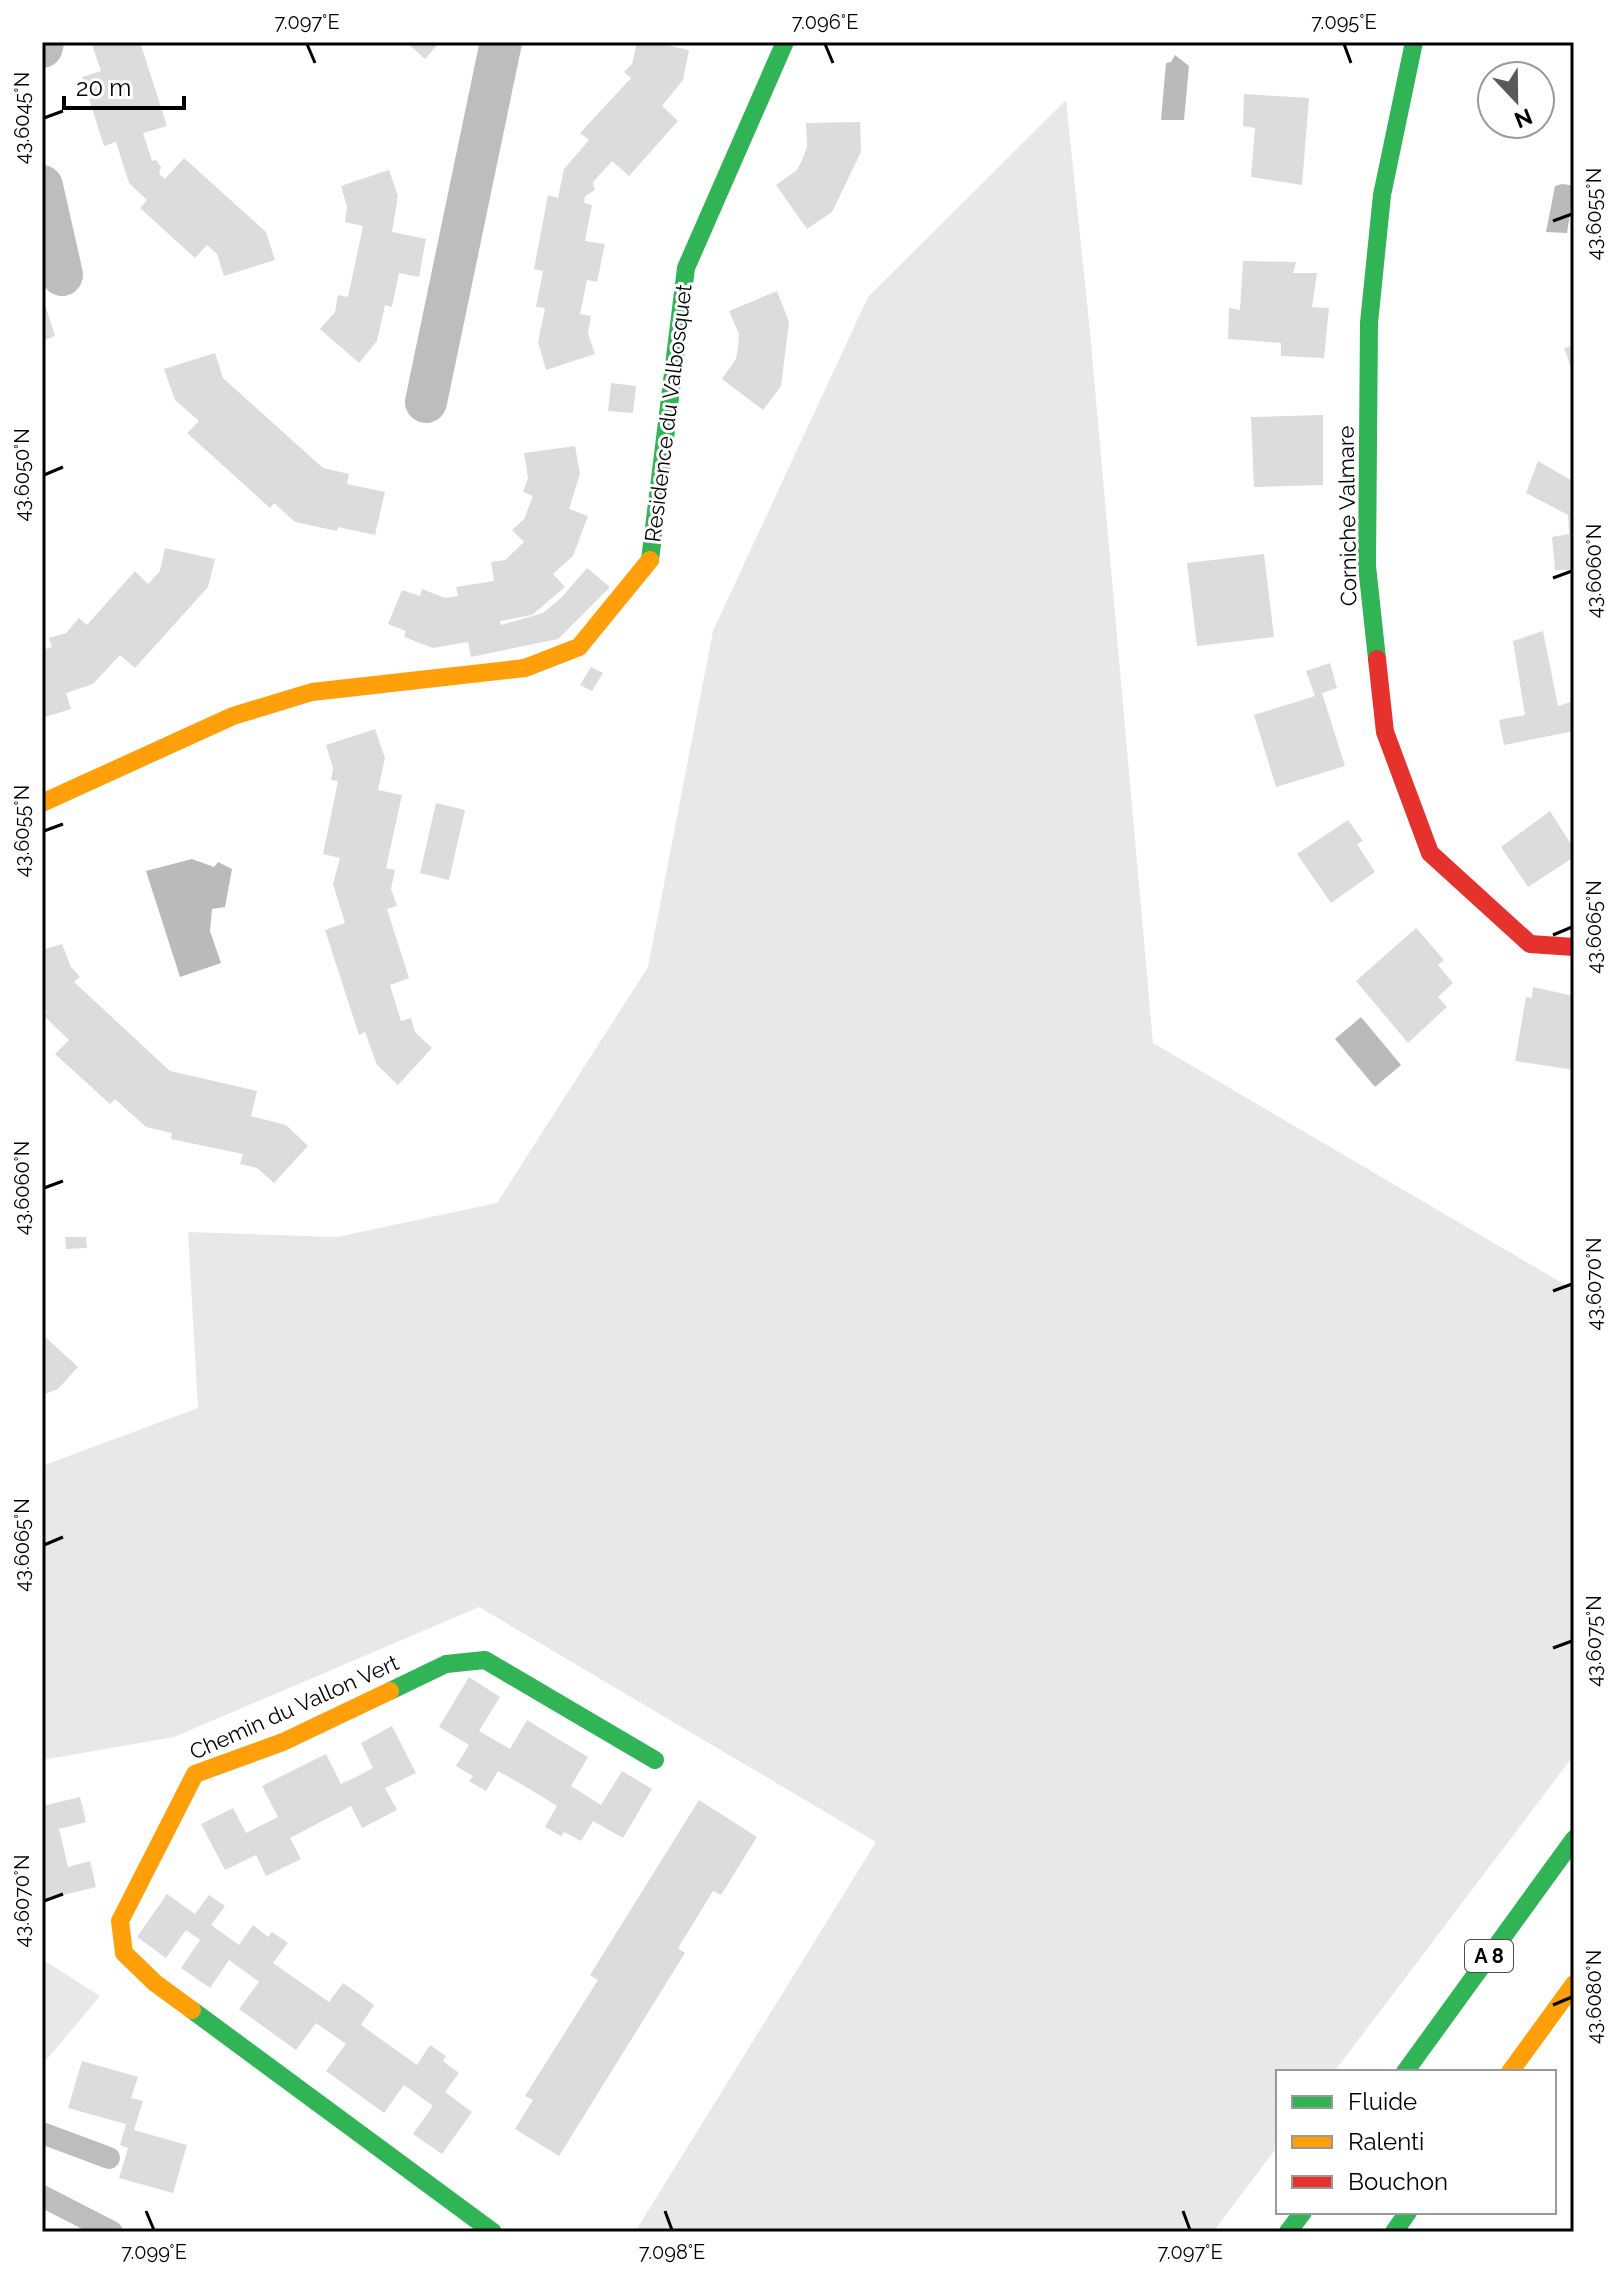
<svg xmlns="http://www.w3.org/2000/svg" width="1616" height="2274" viewBox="0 0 1616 2274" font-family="Raleway,sans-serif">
<rect width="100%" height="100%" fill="#fff"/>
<path fill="#e8e8e8" d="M 1066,100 L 1090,332 L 1153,1043 L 1574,1290 L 1574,1755 L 1334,2072 L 1278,2072 L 1278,2146 L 1213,2232 L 635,2232 L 876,1842 L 479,1607 L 174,1737 L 42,1760 L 42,1466 L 198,1408 L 188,1232 L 337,1237 L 497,1203 L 648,967 L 713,631 L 868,297 Z
M 42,1959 L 100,1996 L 42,2065 Z"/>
<path fill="#bababa" d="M 1175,55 L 1189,66 L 1184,120 L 1161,120 L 1166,63 L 1171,62 Z
M 1562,184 L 1570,185 L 1574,189 L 1567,233 L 1546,232 L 1555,186 Z
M 192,859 L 214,867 L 218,862 L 232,869 L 225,907 L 212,909 L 210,931 L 221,963 L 180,977 L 146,871 Z
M 1361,1017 L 1401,1065 L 1375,1087 L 1335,1039 Z"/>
<path fill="#dcdcdc" d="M 91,42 L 140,42 L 167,126 L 143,133 L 152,161 L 156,160 L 161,167 L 159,174 L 165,179 L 184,158 L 266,232 L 275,260 L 224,276 L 217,254 L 207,245 L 195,258 L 140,208 L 147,200 L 129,183 L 116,142 L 104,146 L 82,77 L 101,71 Z
M 406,42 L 440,42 L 425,59 Z
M 637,42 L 652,42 L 689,50 L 683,80 L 662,106 L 678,121 L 629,176 L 612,161 L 593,182 L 595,190 L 585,196 L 584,203 L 592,205 L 585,241 L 605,244 L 597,282 L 587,280 L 580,314 L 591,316 L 588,333 L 595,354 L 546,370 L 538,342 L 545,308 L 536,307 L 543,271 L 534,269 L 548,195 L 558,198 L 564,169 L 589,140 L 580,133 L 631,78 L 624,72 L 632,64 Z
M 1244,94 L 1309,98 L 1302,185 L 1251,177 L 1255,128 L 1243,126 Z
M 860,122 L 861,152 L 832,212 L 807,229 L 776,185 L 797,170 L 802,160 L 807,147 L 806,123 Z
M 389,170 L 398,196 L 392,232 L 426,239 L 419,277 L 399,273 L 392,307 L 385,305 L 377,341 L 359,363 L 320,329 L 335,312 L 338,295 L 348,297 L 363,226 L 345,222 L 347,207 L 341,186 Z
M 1243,261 L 1296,262 L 1293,273 L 1317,273 L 1312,307 L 1329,308 L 1324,358 L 1281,356 L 1281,343 L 1228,339 L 1229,308 L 1240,310 Z
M 777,291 L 789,322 L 781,386 L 763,410 L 722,379 L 736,359 L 738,347 L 739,334 L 729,311 Z
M 42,295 L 55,336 L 42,341 Z
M 1574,345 L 1574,376 L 1564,348 Z
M 215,353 L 223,378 L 323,468 L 349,474 L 347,484 L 385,492 L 375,535 L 338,527 L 337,531 L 295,522 L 274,503 L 270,508 L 187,433 L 199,421 L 175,400 L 164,369 Z
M 611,383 L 636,386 L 633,413 L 608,411 Z
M 1323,415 L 1323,485 L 1254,487 L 1251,417 Z
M 575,446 L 580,474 L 569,509 L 588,516 L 573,556 L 553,574 L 565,587 L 532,615 L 500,621 L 501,625 L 543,613 L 561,598 L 587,568 L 610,587 L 558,639 L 471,657 L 468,642 L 433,648 L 404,637 L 406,631 L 388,624 L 402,590 L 420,596 L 422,589 L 445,598 L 458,596 L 456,587 L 494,581 L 491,562 L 505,560 L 524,542 L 512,530 L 524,519 L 533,496 L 523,492 L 528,478 L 524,453 Z
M 1538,461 L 1574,482 L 1574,570 L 1555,570 L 1552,537 L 1569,534 L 1568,515 L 1526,493 Z
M 165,548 L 215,559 L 208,587 L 135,668 L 120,655 L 93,684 L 66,693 L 71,709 L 42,718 L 42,650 L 52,647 L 49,638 L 66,633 L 79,618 L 87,625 L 135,571 L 148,584 L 160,571 Z
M 1264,554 L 1274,637 L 1197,646 L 1187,563 Z
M 1543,631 L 1558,706 L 1574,701 L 1574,731 L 1504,745 L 1499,720 L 1525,715 L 1513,641 Z
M 1330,663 L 1337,688 L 1322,693 L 1345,766 L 1276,787 L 1254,715 L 1315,696 L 1306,671 Z
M 591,667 L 603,673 L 592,691 L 580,685 Z
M 375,729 L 385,758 L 378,790 L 402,795 L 386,868 L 395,870 L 391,889 L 397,906 L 387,909 L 409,978 L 390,985 L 401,1021 L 411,1018 L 415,1032 L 432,1048 L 398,1085 L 377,1065 L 365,1032 L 359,1035 L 325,930 L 345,923 L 333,884 L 340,858 L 323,854 L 338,781 L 331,780 L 333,768 L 326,745 Z
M 436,803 L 465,810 L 449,880 L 420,873 Z
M 1550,811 L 1574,849 L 1574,857 L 1528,887 L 1501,847 Z
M 1348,820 L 1363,841 L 1357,844 L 1375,872 L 1331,903 L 1297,854 Z
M 1416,928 L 1444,960 L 1438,965 L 1453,983 L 1438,997 L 1447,1007 L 1408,1043 L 1356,981 Z
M 62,944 L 71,967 L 80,977 L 74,982 L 170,1071 L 257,1091 L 251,1116 L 286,1125 L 308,1146 L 274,1183 L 257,1168 L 240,1164 L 243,1154 L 171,1139 L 172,1133 L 146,1127 L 115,1099 L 110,1104 L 55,1054 L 69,1040 L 44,1016 L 47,1012 L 42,1007 L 42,950 Z
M 1533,987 L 1574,996 L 1574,1070 L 1515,1061 L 1526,997 L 1532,998 Z
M 65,1237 L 86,1237 L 87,1248 L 66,1249 Z
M 42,1334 L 78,1367 L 58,1389 L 42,1395 Z
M 469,1677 L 500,1697 L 479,1731 L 510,1749 L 527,1720 L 558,1739 L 588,1757 L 571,1786 L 601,1805 L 622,1771 L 652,1789 L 623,1838 L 593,1821 L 581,1841 L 564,1832 L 561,1836 L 545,1827 L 557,1806 L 528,1788 L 498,1771 L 486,1791 L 469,1781 L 473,1776 L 456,1766 L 469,1745 L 439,1727 Z
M 392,1726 L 416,1773 L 385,1788 L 397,1810 L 362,1828 L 351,1806 L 290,1838 L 301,1859 L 266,1876 L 256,1855 L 225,1870 L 201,1824 L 233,1808 L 246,1833 L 278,1817 L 262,1786 L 326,1754 L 341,1784 L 358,1776 L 373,1768 L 361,1743 Z
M 80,1797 L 86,1822 L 59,1829 L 68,1867 L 90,1861 L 96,1887 L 42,1900 L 42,1806 Z
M 699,1800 L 757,1837 L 721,1895 L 713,1891 L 678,1948 L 685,1953 L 559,2156 L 515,2129 L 533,2100 L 525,2096 L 598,1980 L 590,1975 Z
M 167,1894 L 195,1914 L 209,1895 L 225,1906 L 211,1925 L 239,1945 L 253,1925 L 268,1937 L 272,1932 L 288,1943 L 273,1963 L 329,2002 L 343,1983 L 359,1994 L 374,2005 L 361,2025 L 417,2065 L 430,2045 L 446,2056 L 443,2061 L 459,2073 L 445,2092 L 472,2112 L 442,2154 L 413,2134 L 433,2106 L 404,2085 L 384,2113 L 326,2071 L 346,2044 L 316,2023 L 296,2050 L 239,2009 L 259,1982 L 229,1960 L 210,1988 L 181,1968 L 200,1940 L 186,1930 L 166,1958 L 137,1937 Z
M 82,2061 L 138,2077 L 131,2098 L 143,2101 L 134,2130 L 187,2145 L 173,2193 L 119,2178 L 128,2148 L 120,2145 L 126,2124 L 68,2108 Z"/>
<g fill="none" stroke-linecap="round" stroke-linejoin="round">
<path stroke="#bdbdbd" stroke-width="22" d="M 42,2133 L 109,2158
M 42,2196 L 112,2232"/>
<path stroke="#bdbdbd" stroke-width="42" d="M 42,47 L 43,42
M 42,186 L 62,275
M 426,402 L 501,42"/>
<path stroke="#30b455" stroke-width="18" d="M 650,560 L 686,268 L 785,42
M 1377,659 L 1367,566 L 1369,323 L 1382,195 L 1414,42
M 390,1691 L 446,1664 L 485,1660 L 655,1760
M 192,2010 L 493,2232
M 1405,2072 L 1574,1839
M 1288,2232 L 1303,2212
M 1394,2232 L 1408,2212"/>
<path stroke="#ff9f0a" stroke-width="18" d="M 42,803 L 233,716 L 312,692 L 525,668 L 579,647 L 650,560
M 192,2010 L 155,1983 L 124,1953 L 120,1921 L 195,1774 L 283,1742 L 390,1691
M 1510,2072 L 1574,1984"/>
<path stroke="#e5322d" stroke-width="18" d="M 1377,659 L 1385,732 L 1430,853 L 1530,944 L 1574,947"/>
</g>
<path fill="none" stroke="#000" stroke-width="3" d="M 307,44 L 315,63M 825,44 L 833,63M 1344,44 L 1351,63M 44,118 L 63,111M 1553,221 L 1572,214M 44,475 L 63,467M 1553,578 L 1572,571M 44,831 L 63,824M 1553,935 L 1572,927M 44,1188 L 63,1181M 1553,1291 L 1572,1284M 44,1545 L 63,1537M 1553,1648 L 1572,1641M 44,1901 L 63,1894M 1553,2005 L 1572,1997M 146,2211 L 154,2230M 665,2211 L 672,2230M 1183,2211 L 1190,2230"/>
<g text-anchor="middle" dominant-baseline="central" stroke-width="6" stroke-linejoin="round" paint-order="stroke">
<rect fill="#fff" stroke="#4c4c4c" stroke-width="2" x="1465" y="1940" width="48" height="32" rx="6"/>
<g font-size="20" font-weight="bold" fill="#000">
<text x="1489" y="1956">A 8</text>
</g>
<g font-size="22" fill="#000" stroke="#fff">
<text transform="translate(668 413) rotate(-83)">Residence du Valbosquet</text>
<text transform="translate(1347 516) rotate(-91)">Corniche Valmare</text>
<text transform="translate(294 1707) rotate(-24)">Chemin du Vallon Vert</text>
</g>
</g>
<rect width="1616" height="2274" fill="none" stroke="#ffffff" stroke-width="88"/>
<rect x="1276" y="2070" width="280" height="144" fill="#ffffff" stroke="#999999" stroke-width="2"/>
<rect x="1292" y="2096" width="40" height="12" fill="#30b455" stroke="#999999" stroke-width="2"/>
<text x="1348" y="2110" font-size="24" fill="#000000">Fluide</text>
<rect x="1292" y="2136" width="40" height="12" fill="#ff9f0a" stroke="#999999" stroke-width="2"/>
<text x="1348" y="2150" font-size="24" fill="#000000">Ralenti</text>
<rect x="1292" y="2176" width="40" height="12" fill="#e5322d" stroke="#999999" stroke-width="2"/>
<text x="1348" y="2190" font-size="24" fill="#000000">Bouchon</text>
<g transform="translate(1516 100) rotate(158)"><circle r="38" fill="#ffffff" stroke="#999999" stroke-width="2"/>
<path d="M0-6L14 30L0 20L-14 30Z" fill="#595959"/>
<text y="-12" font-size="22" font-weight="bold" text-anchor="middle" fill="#000000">N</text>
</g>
<path d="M64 96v12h120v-12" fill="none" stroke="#000000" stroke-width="4"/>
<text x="76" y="96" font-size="24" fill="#000000" stroke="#ffffff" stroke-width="6" paint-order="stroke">20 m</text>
<rect x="44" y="44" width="1528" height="2186" fill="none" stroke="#000" stroke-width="3"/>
<g font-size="20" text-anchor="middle" fill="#000">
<text x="307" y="29">7.097°E</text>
<text x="825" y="29">7.096°E</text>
<text x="1344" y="29">7.095°E</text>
<text transform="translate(22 118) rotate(-90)" y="7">43.6045°N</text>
<text transform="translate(1594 214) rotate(-90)" y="7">43.6055°N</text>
<text transform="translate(22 475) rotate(-90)" y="7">43.6050°N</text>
<text transform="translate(1594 571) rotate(-90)" y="7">43.6060°N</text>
<text transform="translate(22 831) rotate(-90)" y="7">43.6055°N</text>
<text transform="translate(1594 927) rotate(-90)" y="7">43.6065°N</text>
<text transform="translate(22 1188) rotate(-90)" y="7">43.6060°N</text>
<text transform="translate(1594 1284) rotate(-90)" y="7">43.6070°N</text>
<text transform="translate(22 1545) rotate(-90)" y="7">43.6065°N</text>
<text transform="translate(1594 1641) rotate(-90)" y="7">43.6075°N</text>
<text transform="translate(22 1901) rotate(-90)" y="7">43.6070°N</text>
<text transform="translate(1594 1997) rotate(-90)" y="7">43.6080°N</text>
<text x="154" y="2259">7.099°E</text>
<text x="672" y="2259">7.098°E</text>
<text x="1190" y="2259">7.097°E</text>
</g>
</svg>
